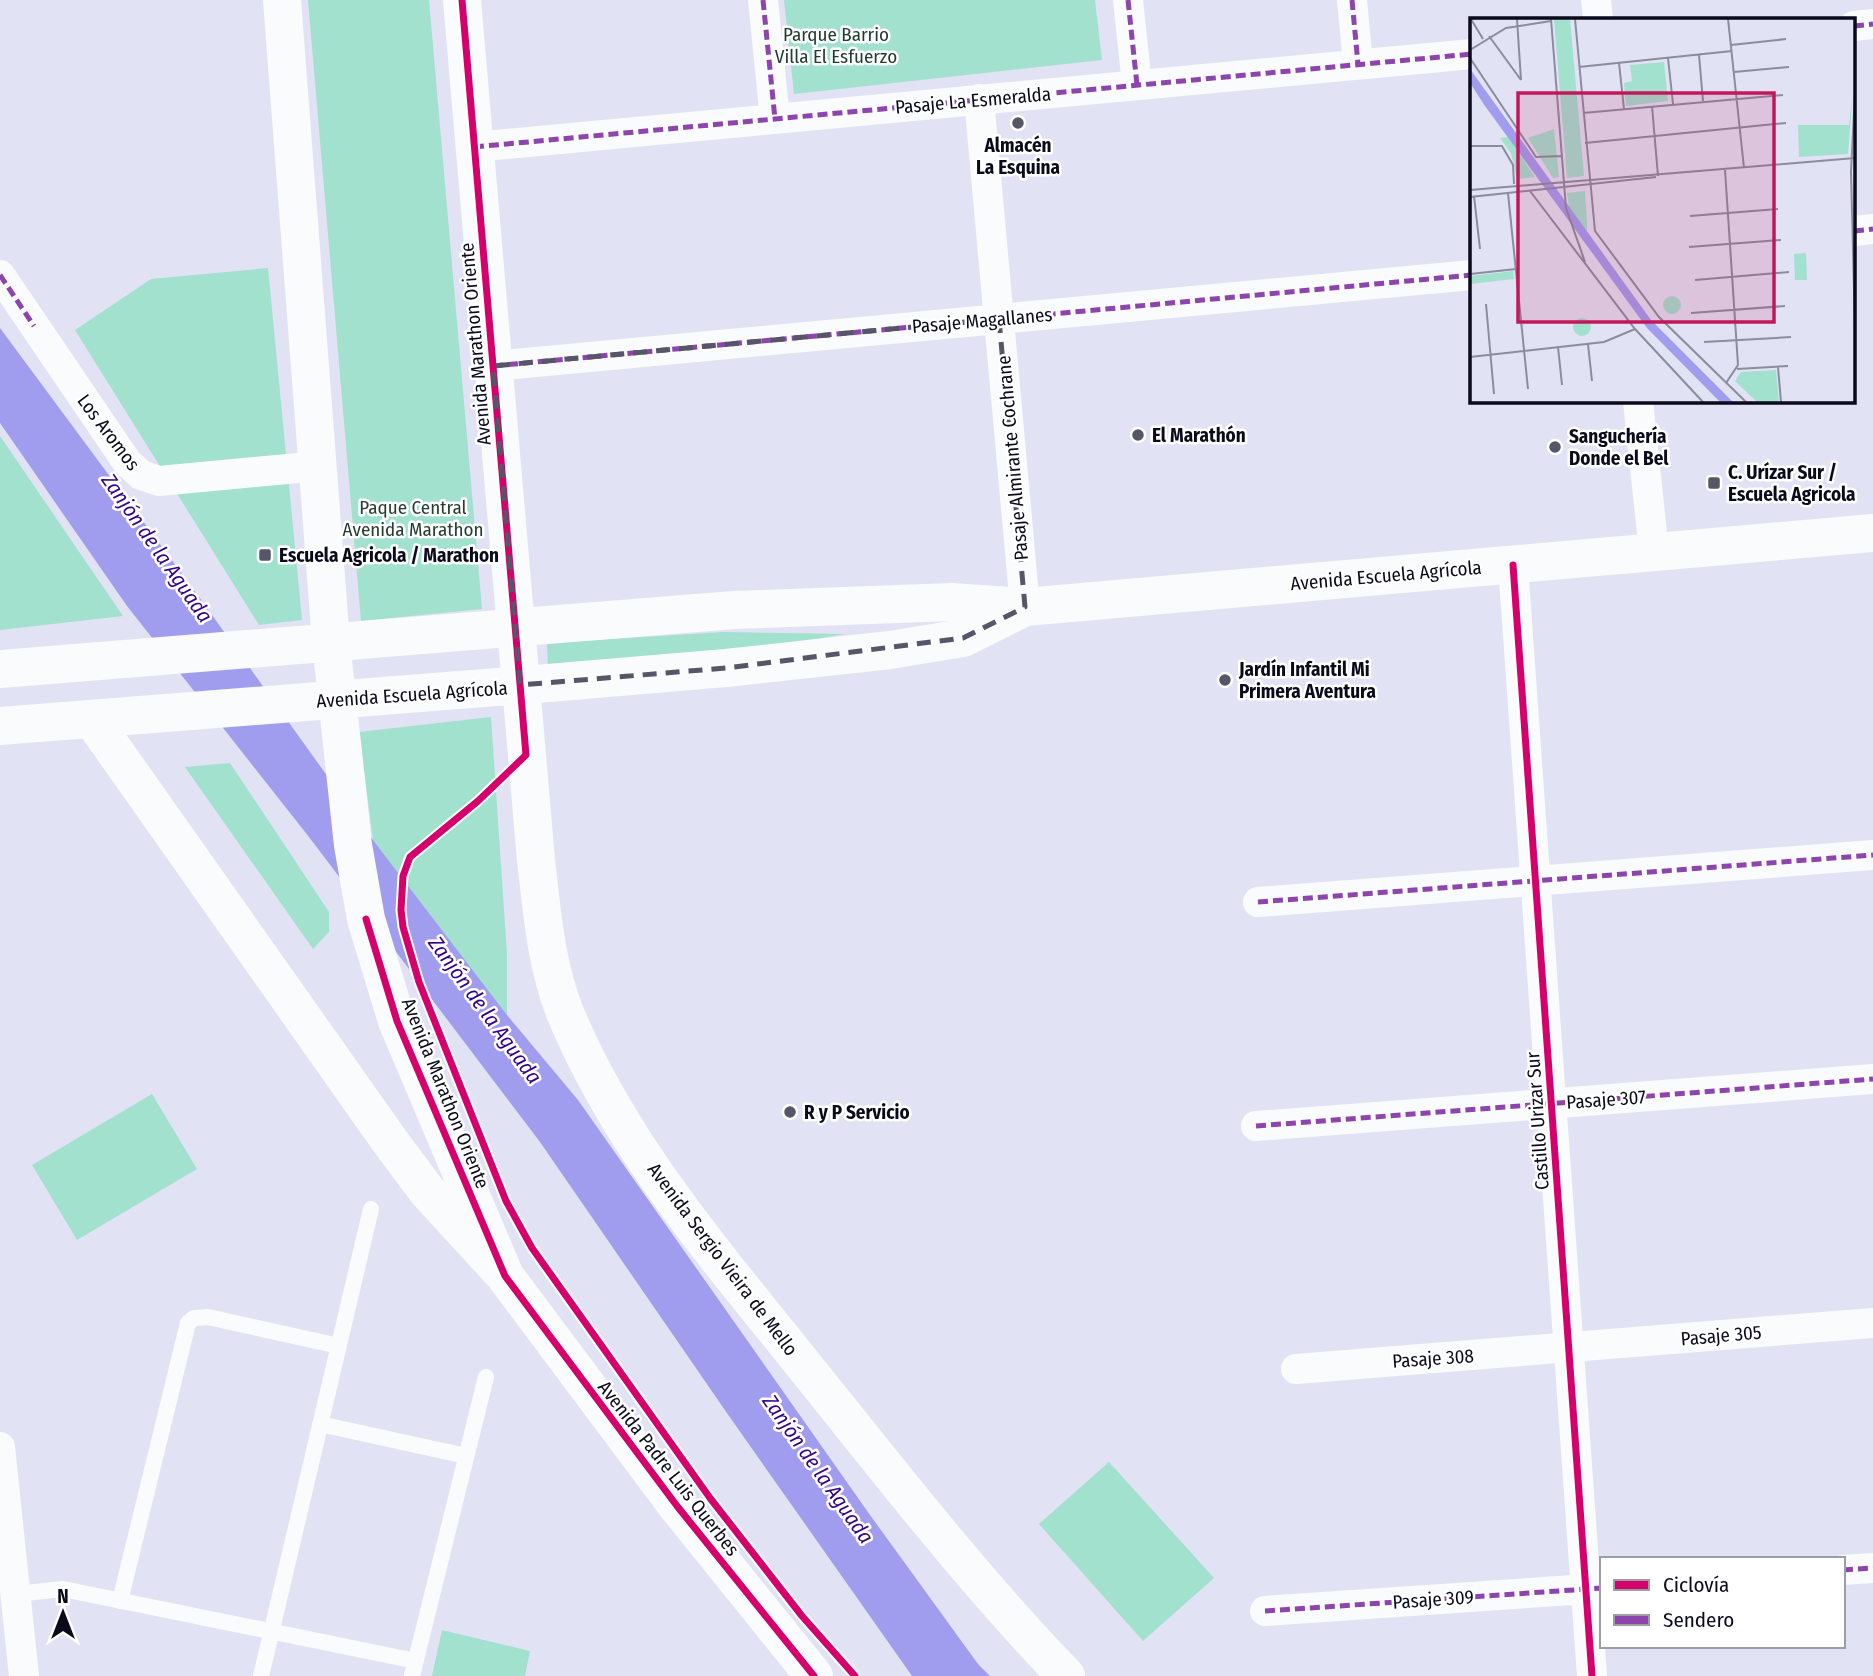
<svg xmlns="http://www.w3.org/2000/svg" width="1873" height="1676" font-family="'Fira Sans Condensed',sans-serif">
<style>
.green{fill:#a1e1ce}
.water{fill:#a19dee}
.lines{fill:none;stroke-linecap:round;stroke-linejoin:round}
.service{stroke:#fafbfd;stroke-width:16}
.minor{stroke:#fafbfd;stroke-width:30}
.secondary{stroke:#fafbfd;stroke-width:38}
.quiet{stroke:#8e44ad;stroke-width:5;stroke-dasharray:10 5;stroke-linecap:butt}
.cycleway-casing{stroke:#fff;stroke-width:11}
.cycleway{stroke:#d6006c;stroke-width:7}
.marked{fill:none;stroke:#565668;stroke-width:5;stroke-dasharray:14 9;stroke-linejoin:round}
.poi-dot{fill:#565668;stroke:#fff;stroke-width:2.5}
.labels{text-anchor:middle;stroke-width:5;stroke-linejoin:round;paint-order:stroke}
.park-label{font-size:19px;fill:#243d32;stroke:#fff}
.street-label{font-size:19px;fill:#0b0a1d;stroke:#fff}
.poi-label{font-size:19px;font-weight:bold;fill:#0b0a1d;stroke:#fff;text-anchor:start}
.water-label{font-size:21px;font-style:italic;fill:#31038b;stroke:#fff}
.inset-road{fill:none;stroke:#8b8c9e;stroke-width:2}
.view{fill:#c2185b;fill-opacity:0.15;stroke:#c2185b;stroke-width:3.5}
.inset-edge{fill:none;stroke:#0b0a1d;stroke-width:3.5}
</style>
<rect width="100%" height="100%" fill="#e1e2f4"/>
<path class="green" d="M308 0H429L482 609 361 621Z
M784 0H1095L1102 60 794 94Z
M268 268 302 620 259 625 75 330 151 279Z
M0 436 123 616 0 630Z
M724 632 845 634 723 655 548 670 547 643Z
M491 717 507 954V1015L373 840 359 732Z
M230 763 329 912V932L313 949 185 767Z
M152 1094 197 1169 77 1240 32 1165Z
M1109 1462 1214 1578 1143 1641 1039 1524Z
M442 1630 530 1651 525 1676H432Z"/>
<path class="water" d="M0 328 202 601 373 840 507 1015 578 1100 870 1515 978 1664 990 1676H912L729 1416 540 1142 309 837 127 606 0 423Z"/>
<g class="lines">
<path class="service" d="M320 1424 466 1456
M16 1594 63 1589 416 1661
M120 1601 188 1323 194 1318 208 1317 339 1346
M261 1676 371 1209
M412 1676 486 1377"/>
<path class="minor" d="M763 0 775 119
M1128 0 1137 85
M1352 0 1358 64
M1596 0 1598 19
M1854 26 1873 24
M979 99 1025 607
M474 147 1472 54
M1854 231 1873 229
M0 275 127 462 141 475 159 481 319 466
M493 366 1472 275
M1638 401 1654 552
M1513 565 1592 1676
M1258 902 1873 855
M1256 1126 1873 1079
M1296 1369 1873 1323
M0 1447 24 1676
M1843 1570 1873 1568
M1265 1611 1602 1588"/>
<path class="secondary" d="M282 0 331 642 353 845 366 919 397 1021 505 1276
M462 0 536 860C542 912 546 966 566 1015 622 1149 720 1260 810 1373 893 1476 974 1581 1066 1676
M0 669 734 610 952 602 1025 607 1873 533
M92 719 389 1140 427 1191 505 1276 677 1506 814 1676
M0 726 548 683 726 668 890 650 963 638 1023 608"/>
<path class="quiet" d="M763 0 775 119
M1128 0 1137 85
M1352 0 1358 64
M1854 26 1873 24
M474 147 1472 54
M1854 231 1873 229
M0 275 34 326
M493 366 1472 275
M1258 902 1873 855
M1256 1126 1873 1079
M1843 1570 1873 1568
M1265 1611 1602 1588"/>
<g class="cycleway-casing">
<path id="cycleway" d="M462 0 526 755 478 801 410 857 403 876 401 910 403 927 419 982 506 1201 532 1248 710 1498 802 1616 855 1676
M1513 565 1592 1676
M366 919 397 1021 505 1276 677 1506 814 1676"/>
</g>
<use href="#cycleway" class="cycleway"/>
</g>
<path class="marked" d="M999 319 1025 607 963 638 726 668 520 685 493 366Z"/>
<g class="poi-dot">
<circle cx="1018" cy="123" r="7"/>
<circle cx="1138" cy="435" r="7"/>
<circle cx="1555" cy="447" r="7"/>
<rect x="1707" y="476" width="14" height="14" rx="3.5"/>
<rect x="258" y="548" width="14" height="14" rx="3.5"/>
<circle cx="1225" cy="680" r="7"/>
<circle cx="790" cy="1112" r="7"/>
</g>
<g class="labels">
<g class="park-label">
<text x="836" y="41">Parque Barrio<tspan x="836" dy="22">Villa El Esfuerzo</tspan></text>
<text x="413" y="514">Paque Central<tspan x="413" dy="22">Avenida Marathon</tspan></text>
</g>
<g class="street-label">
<text transform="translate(973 100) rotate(-5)" y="7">Pasaje La Esmeralda</text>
<text transform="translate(982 320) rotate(-5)" y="7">Pasaje Magallanes</text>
<text transform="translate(475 344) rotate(-95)" y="7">Avenida Marathon Oriente</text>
<text transform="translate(109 432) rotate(53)" y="7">Los Aromos</text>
<text transform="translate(1012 458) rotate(-95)" y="7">Pasaje Almirante Cochrane</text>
<text transform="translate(1386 575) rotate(-5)" y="7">Avenida Escuela Agrícola</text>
<text transform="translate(412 694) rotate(-4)" y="7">Avenida Escuela Agrícola</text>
<text transform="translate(446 1093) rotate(68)" y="7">Avenida Marathon Oriente</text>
<text transform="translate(1606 1099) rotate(-4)" y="7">Pasaje 307</text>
<text transform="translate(1537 1121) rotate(-94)" y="7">Castillo Urizar Sur</text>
<text transform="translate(723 1259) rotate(53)" y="7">Avenida Sergio Vieira de Mello</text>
<text transform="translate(1721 1335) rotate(-5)" y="7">Pasaje 305</text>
<text transform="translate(1433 1358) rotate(-4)" y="7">Pasaje 308</text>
<text transform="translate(669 1468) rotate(52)" y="7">Avenida Padre Luis Querbes</text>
<text transform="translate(1433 1599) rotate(-4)" y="7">Pasaje 309</text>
</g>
<g class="poi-label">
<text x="1018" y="152" text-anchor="middle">Almacén<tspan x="1018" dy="22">La Esquina</tspan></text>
<text x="1152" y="442">El Marathón</text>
<text x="1569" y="443">Sanguchería<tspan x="1569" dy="22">Donde el Bel</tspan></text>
<text x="1728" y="479">C. Urízar Sur /<tspan x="1728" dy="22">Escuela Agricola</tspan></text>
<text x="279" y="562">Escuela Agricola / Marathon</text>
<text x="1239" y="676">Jardín Infantil Mi<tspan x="1239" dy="22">Primera Aventura</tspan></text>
<text x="804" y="1119">R y P Servicio</text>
</g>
<g class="water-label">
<text transform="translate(157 548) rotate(55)" y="7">Zanjón de la Aguada</text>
<text transform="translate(485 1010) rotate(54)" y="7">Zanjón de la Aguada</text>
<text transform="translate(818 1469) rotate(55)" y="7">Zanjón de la Aguada</text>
</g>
</g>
<g transform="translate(1470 18)">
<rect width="385" height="385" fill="#e1e2f4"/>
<path d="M84 1H100L114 158 97 160ZM194 44 198 83 156 88 154 65 162 63 160 47ZM382 82 378 136 329 139 328 107H379ZM84 111 89 159 83 160 58 120ZM38 119 65 159 47 161 41 135 30 120ZM115 173 117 205V213L99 189 97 175ZM336 235 337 262H325L324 236ZM43 253 44 261 0 266V258ZM193 287a9 9 0 1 1 18 0a9 9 0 1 1-18 0ZM103 309a9 9 0 1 1 18 0a9 9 0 1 1-18 0ZM306 352 309 384H287L265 363 271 354Z" fill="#a1e1ce"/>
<path d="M0 51 181 302 263 384H250L177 310 15 88 0 65Z" fill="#a19dee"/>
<path class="inset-road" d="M1 1 13 21M47 1 51 62M81 1 96 190 115 244M105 1 125 213 189 299 276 384M258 1 274 150M19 18 51 62M261 27 316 21M0 32 36 10 81 3M229 37 233 83M0 40 66 139 91 138M198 40 203 86M149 45 154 91M109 49 262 33M264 54 319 49M385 75 381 154 385 309M182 88 188 158M113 95 313 77M115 125 316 105M0 128H32L43 147 44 166M255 152 268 347 256 365M0 172 385 140M60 173 165 311 233 384M38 175 58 371M4 178 10 231M0 179 186 159M220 198 308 191M219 229 311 222M0 256 46 251M225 262 319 254M16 286 24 376M221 295 315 288M234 324 321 319M118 326 122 363M88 329 92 367M0 339 134 324 165 311M308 349 311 384M267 351 318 348"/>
<path class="view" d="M48 75H304V304H48Z"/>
<rect width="385" height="385" class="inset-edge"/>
</g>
<rect x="1600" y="1557" width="245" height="91" fill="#ffffff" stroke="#9d9da5" stroke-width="2"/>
<rect x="1614" y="1580" width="35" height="10" fill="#d6006c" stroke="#9d9da5" stroke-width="2"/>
<text x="1663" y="1592" font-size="21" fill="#0b0a1d">Ciclovía</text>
<rect x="1614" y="1615" width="35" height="10" fill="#8e44ad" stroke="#9d9da5" stroke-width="2"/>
<text x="1663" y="1627" font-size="21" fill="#0b0a1d">Sendero</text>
<g transform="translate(63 1613)" stroke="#ffffff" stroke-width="5" paint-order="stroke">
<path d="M0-5L12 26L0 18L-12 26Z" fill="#0b0a1d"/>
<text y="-10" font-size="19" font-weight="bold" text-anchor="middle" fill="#0b0a1d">N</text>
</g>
</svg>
